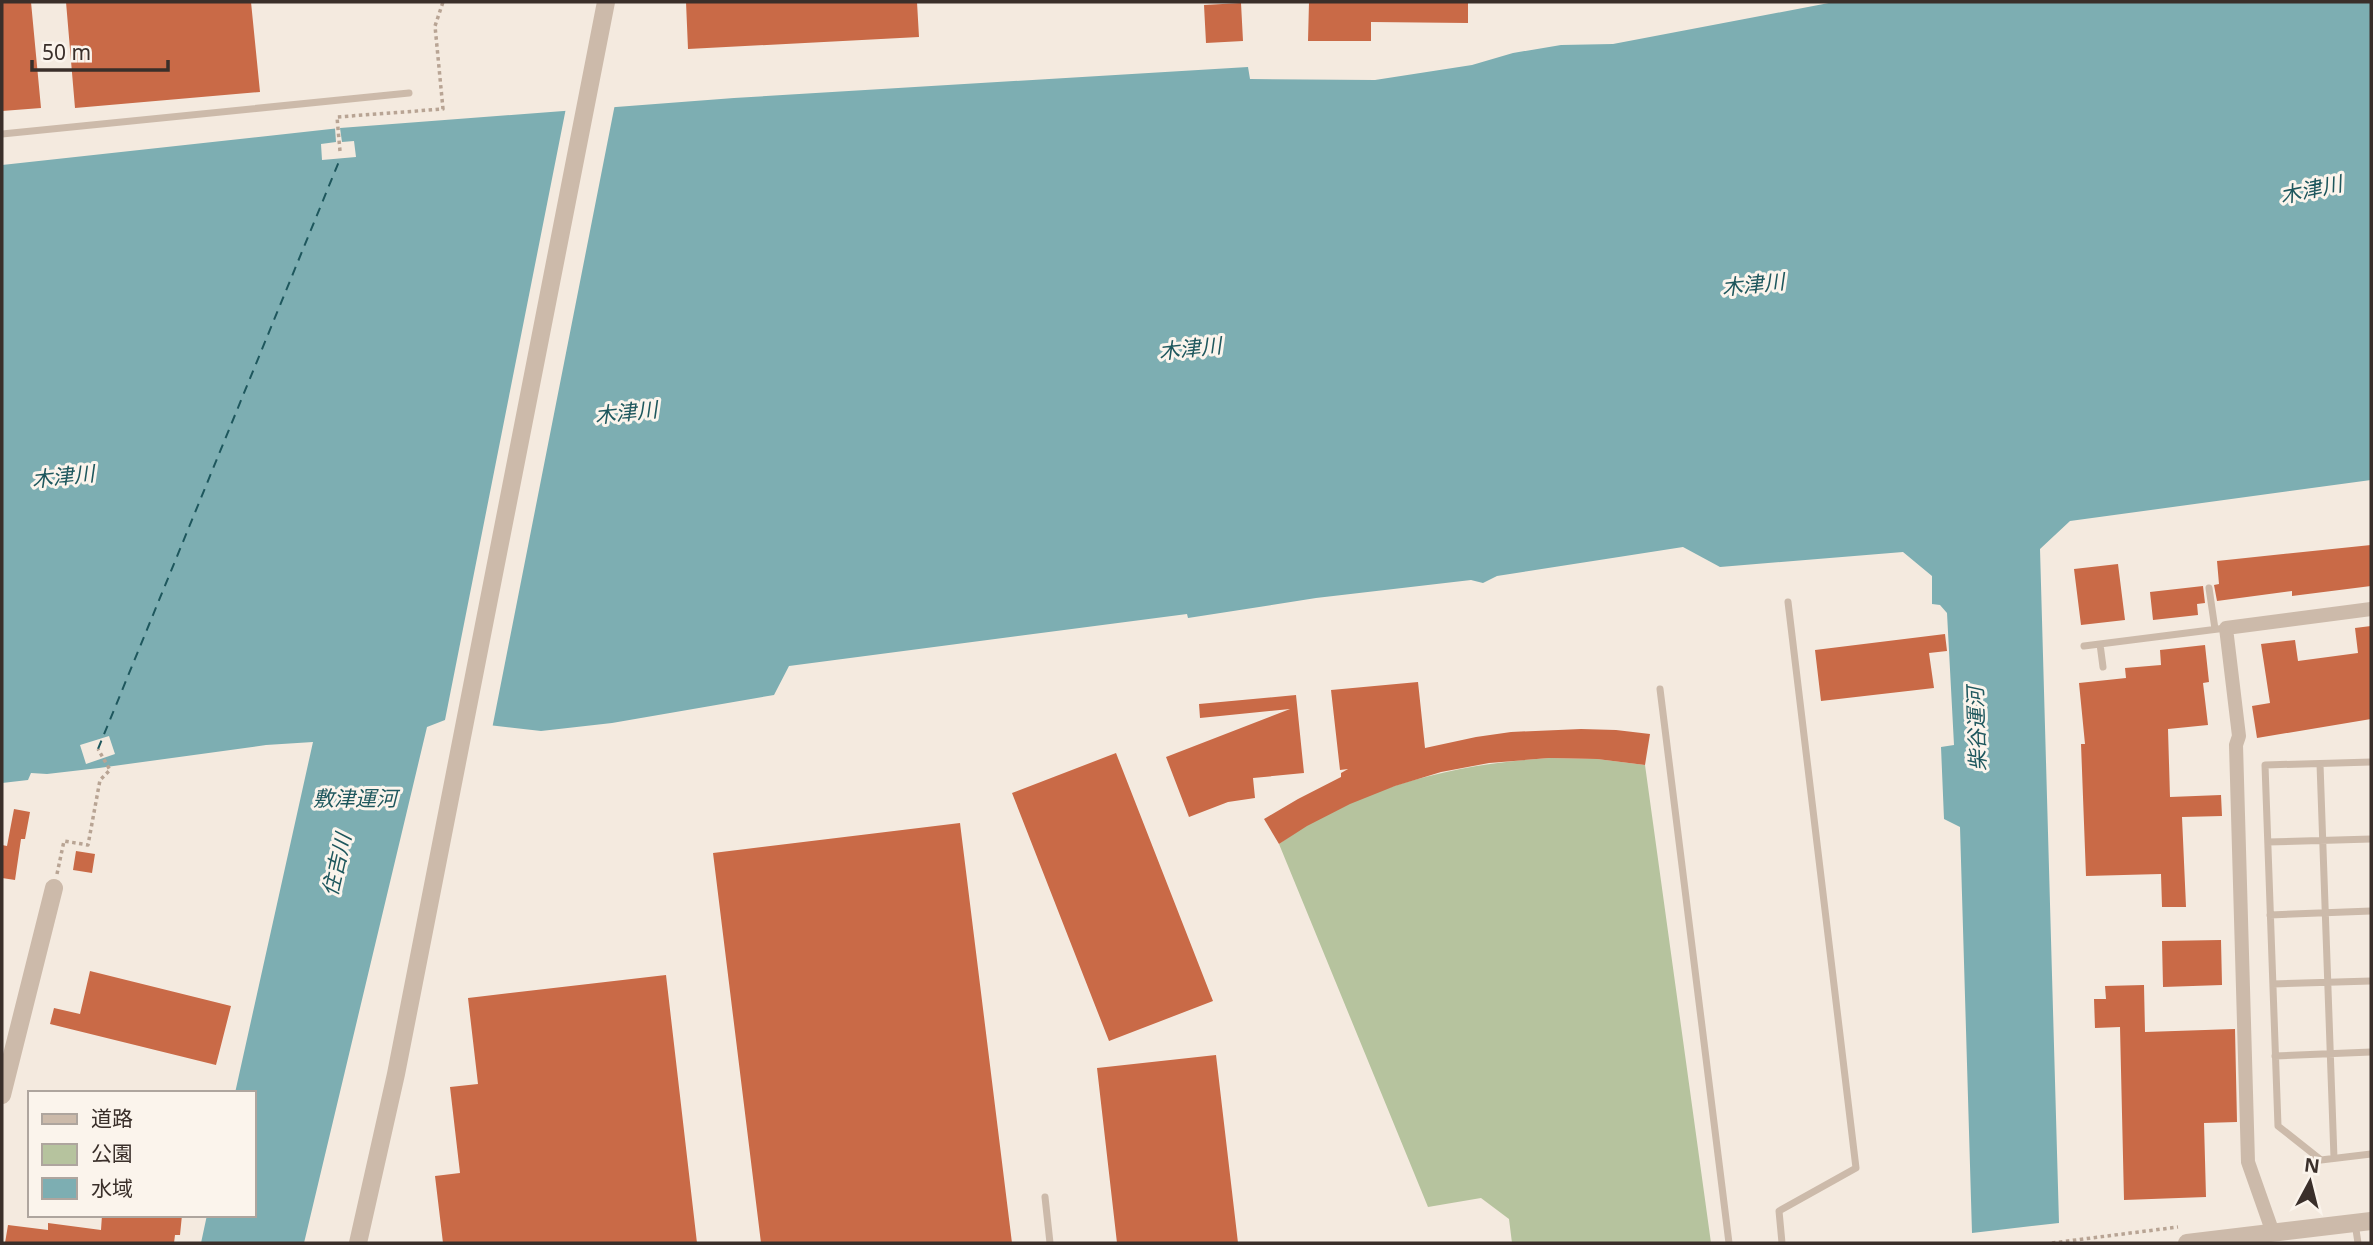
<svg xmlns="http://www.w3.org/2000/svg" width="2373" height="1245" font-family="'Noto Sans','Noto Sans JP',sans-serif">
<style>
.green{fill:#b6c39e}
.water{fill:#7daeb2}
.pier{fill:#f4eadf}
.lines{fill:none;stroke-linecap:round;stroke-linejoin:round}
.ferry{stroke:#1e575d;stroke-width:2;stroke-dasharray:9 7;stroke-linecap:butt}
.building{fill:#c96a47}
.path{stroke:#b8a494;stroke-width:3.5;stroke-dasharray:3.5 3.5;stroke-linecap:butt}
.service{stroke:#ccbaaa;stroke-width:7}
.minor{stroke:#ccbaaa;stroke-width:14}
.tertiary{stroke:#ccbaaa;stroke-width:18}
.labels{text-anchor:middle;stroke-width:6;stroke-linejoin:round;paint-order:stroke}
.water-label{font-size:21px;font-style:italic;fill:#1e575d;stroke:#fbf4ec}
</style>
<rect width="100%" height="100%" fill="#f4eadf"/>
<path class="green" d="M1549 758 1597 759 1645 765 1711 1243H1512L1509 1219 1481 1198 1428 1207 1279 844C1357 787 1454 764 1549 758Z"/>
<path class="water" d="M1834 2H2371V480L2070 521 2040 549 2059 1223 1972 1233 1960 827 1944 819 1941 747 1954 745 1947 613 1940 605 1932 604V576L1903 552 1720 567 1683 547 1497 576 1483 583 1471 580 1316 598 1188 618 1187 614 789 666 774 695 612 723 541 731 445 720 427 727 304 1243H201L207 1215H254V1093H235L313 742 266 745 99 768 47 774 31 773 28 780 2 783V165L340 128 734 98 1248 67 1250 79 1375 80 1472 65 1513 53 1561 45 1613 44Z"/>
<path class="pier" d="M615 104 492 729 444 725 566 108Z
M335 128H340L342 142 354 141 356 157 322 160 321 144 336 142Z
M109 736 115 754 86 764 80 745Z"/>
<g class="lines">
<path class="ferry" d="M98 749 340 159"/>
</g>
<path class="building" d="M2 2H31L41 108 2 111Z
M66 2H251L260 92 75 108Z
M686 2H917L919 37 688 49Z
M1309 2H1468V23L1371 22V41H1308Z
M1241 3 1243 41 1206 43 1204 5Z
M2371 545V586L2292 596V591L2217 601 2214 585 2219 584 2217 561Z
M2118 564 2125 620 2081 625 2074 569Z
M2203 586 2205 603 2197 604 2198 615 2153 620 2150 592Z
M2371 626V719L2257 738 2252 706 2270 703 2261 644 2295 640 2298 661 2358 653 2355 628Z
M1945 634 1947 651 1929 653 1934 688 1821 701 1815 650Z
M2205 645 2209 682 2203 683 2208 725 2168 729 2170 797 2221 795 2222 816 2182 817 2186 907H2162L2161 874 2086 876 2081 744H2085L2079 683 2126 678 2125 668 2161 665 2160 650Z
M1418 682 1425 748 1476 737 1511 732 1581 729 1616 730 1650 734 1645 765 1597 759 1549 758 1489 763 1441 772 1395 786 1350 804 1307 826 1279 844 1264 819 1298 799 1341 777V773L1348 769 1340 770 1331 690Z
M1296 695 1304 773 1253 778 1255 798 1228 802 1189 817 1166 757 1290 709 1200 718 1199 704Z
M1116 753 1213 1001 1109 1041 1012 793Z
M14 809 30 812 25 839H21L15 880 2 878V845L7 846Z
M960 823 1012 1243H761L713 853Z
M76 851 95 854 92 873 73 870Z
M2221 940 2222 985 2163 987 2162 941Z
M90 971 231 1006 216 1065 50 1024 54 1008 80 1014Z
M666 975 697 1243H443L435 1176 460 1173 450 1087 478 1084 468 998Z
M2144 985 2145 1032 2235 1029 2237 1122 2204 1123 2206 1197 2124 1200 2120 1027 2095 1028 2094 999H2106L2105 986Z
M1216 1055 1238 1243H1117L1097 1068Z
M102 1215H182L180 1235H175L174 1243H5L8 1225 48 1230V1223L101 1230Z"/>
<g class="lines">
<path class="path" d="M340 151 337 117 443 109 435 26 443 2
M57 874 64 841 88 845 100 780 110 770 98 749
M2052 1243 2178 1227"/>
<path class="service" d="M2 134 409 93
M2209 588 2215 629
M2100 644 2103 667
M2084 646 2226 628
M1660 689 1729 1243
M2371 762 2265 765 2278 1126 2321 1160 2371 1154
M2320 764 2334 1158
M2268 842 2371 839
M2270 915 2371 911
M2273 984 2371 981
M2275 1056 2371 1052
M1045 1197 1050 1243
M2355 1223 2358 1243
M1782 1243 1779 1211 1856 1168 1788 602"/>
<path class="minor" d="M2273 1233 2248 1162 2236 745 2239 736 2226 628 2371 609"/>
<path class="tertiary" d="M2 1095 54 888
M358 1243 396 1074 606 2
M2187 1243 2371 1221"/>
</g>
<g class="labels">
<g class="water-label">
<text transform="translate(2311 190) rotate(-12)" y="7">木津川</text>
<text transform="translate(1753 285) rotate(-6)" y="7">木津川</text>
<text transform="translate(1190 349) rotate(-6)" y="7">木津川</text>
<text transform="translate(626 413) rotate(-6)" y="7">木津川</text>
<text transform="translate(63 477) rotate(-6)" y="7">木津川</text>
<text transform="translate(1977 729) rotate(-92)" y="7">柴谷運河</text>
<text x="355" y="806">敷津運河</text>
<text transform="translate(337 865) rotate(-77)" y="7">住吉川</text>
</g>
</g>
<rect width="2373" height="1245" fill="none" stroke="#3a2f2a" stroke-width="7"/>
<rect x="28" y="1091" width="228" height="126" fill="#fbf4ec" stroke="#aea59e" stroke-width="2"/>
<rect x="42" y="1114" width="35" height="10" fill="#ccbaaa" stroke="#aea59e" stroke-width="2"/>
<text x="91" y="1126" font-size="21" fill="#3a2f2a">道路</text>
<rect x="42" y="1144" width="35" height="21" fill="#b6c39e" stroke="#aea59e" stroke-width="2"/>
<text x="91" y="1161" font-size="21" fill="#3a2f2a">公園</text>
<rect x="42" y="1178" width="35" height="21" fill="#7daeb2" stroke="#aea59e" stroke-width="2"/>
<text x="91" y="1196" font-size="21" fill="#3a2f2a">水域</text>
<g transform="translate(2310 1182) rotate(7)" stroke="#fbf4ec" stroke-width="5" paint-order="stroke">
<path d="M0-5L12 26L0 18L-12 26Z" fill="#3a2f2a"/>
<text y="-10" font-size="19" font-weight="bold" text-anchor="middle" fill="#3a2f2a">N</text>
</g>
<path d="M32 60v10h136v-10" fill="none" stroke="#3a2f2a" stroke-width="3.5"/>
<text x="42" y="60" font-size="21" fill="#3a2f2a" stroke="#fbf4ec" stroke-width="5" paint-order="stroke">50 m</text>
</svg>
